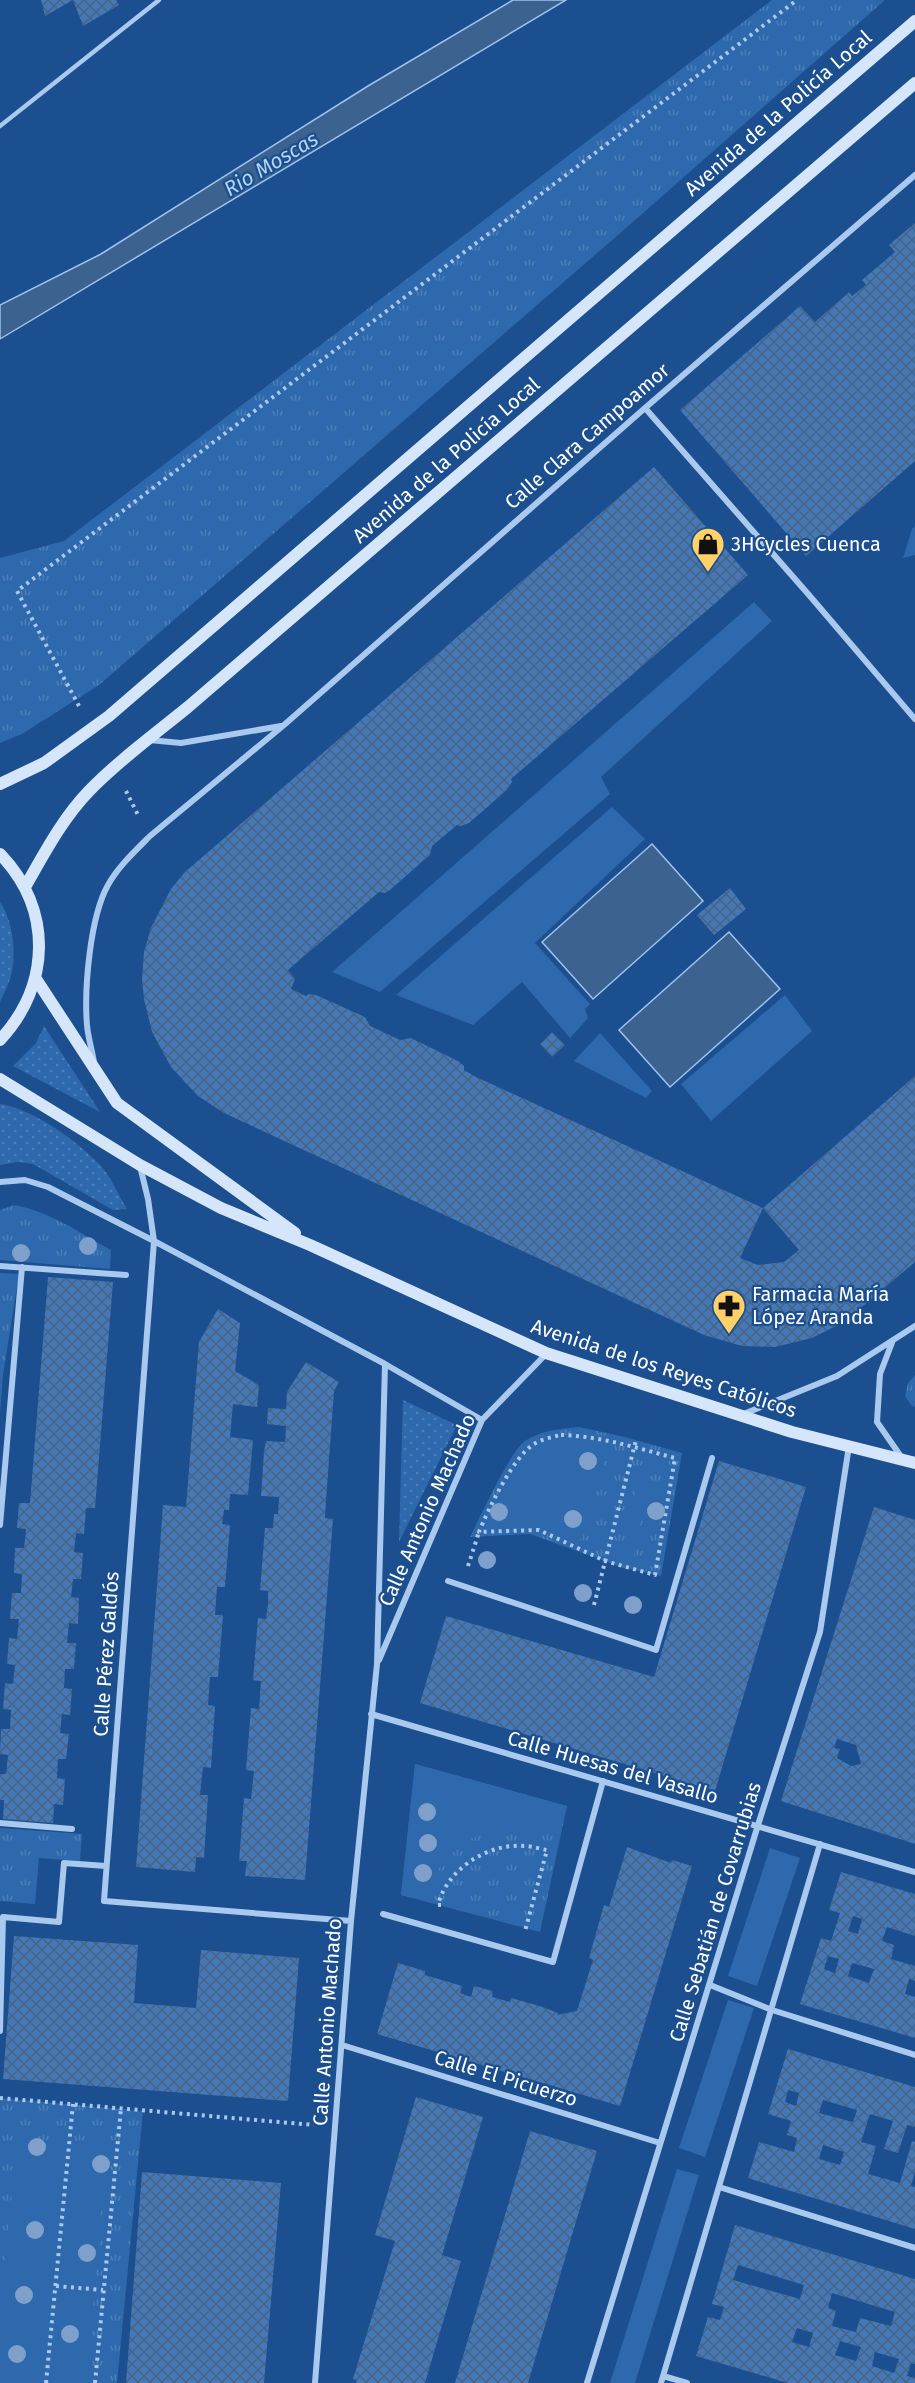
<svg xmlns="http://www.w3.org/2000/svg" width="915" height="2383" font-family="'Fira Sans',sans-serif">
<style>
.grass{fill:url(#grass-dots)}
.park{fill:url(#park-tufts)}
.garden{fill:#2e69ad}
.water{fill:#3c6290;stroke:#9cc4f0;stroke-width:1.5}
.building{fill:url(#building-cross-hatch);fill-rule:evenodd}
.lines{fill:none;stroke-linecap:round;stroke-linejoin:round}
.path{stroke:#a9c9ee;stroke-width:4;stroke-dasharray:3 4.5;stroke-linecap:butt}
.lane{stroke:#a9c9ee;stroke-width:4.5}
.street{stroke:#a9c9ee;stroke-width:6}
.secondary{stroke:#d6e6fa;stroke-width:12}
.tree{fill:#7ea0ca}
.labels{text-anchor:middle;stroke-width:4.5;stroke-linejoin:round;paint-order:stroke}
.street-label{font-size:20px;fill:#fff;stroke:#1b4f8f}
.poi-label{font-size:20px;fill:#fff;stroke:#1b4f8f;text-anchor:start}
.water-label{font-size:21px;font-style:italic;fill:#b5d3f5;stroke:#1b4f8f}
</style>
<defs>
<pattern id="grass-dots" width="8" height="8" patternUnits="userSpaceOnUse" patternTransform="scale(1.5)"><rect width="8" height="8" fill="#2e69ad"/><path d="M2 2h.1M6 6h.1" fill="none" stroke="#4d80b9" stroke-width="1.8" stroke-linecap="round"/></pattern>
<pattern id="park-tufts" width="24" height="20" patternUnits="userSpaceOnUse" patternTransform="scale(1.5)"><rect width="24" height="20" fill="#2e69ad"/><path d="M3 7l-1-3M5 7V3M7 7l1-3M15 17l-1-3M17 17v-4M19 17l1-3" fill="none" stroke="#4d80b9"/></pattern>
<pattern id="building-cross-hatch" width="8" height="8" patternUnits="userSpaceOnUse" patternTransform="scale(1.5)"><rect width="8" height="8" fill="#4478b7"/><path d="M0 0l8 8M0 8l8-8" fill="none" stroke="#486282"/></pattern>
</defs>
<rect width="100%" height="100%" fill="#1b4f8f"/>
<path class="grass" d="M0 902C13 921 17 954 11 976 8 985 4 994 0 1002Z
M44 1026 100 1112 13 1066 36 1043Z
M0 1104C33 1109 76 1140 100 1165 111 1176 118 1195 127 1209L113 1210 33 1164 18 1162 0 1165Z
M403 1400 457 1425 399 1542Z"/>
<path class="park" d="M772 0H885L626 228 99 685 22 734 0 743V558L64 541Z
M14 1205C49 1211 80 1233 111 1250L110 1269 0 1260V1210Z
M0 1273 19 1274 3 1375 0 1413Z
M915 1375V1407L911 1405 905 1396 908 1383Z
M579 1427 625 1437 682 1453 661 1576 621 1567 530 1534 470 1537C479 1519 511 1450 525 1441 542 1430 560 1429 579 1427Z
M415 1764 567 1806 540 1932 401 1895Z
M0 1828 82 1834 80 1861 39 1858 35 1904 0 1901Z
M0 2098 143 2111 117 2383H0Z"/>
<path class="garden" d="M915 526V555L903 558 912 529Z
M754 602 772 621 601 777 610 794 380 992 332 972Z
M612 807 645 839 535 943 590 1004 585 1009 588 1018 570 1038 522 982 473 1025 396 995Z
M785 995 812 1031 711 1121 681 1084Z
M600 1033 652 1091 646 1098 574 1061Z
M563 1435H578L609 1444 582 1540 535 1526 479 1532 503 1484 533 1444Z
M645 1453 654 1456 634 1555 621 1554Z
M415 1764 567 1806 559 1836 519 1827 494 1830 461 1843 431 1878 426 1897 401 1895Z
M770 1848 800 1858 757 1986 728 1976Z
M728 2000 754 2008 705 2157 679 2148Z
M18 2138 106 2146 87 2383H0V2303Z
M677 2169 699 2175 635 2383H610Z"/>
<path class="water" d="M513 0H566L0 339V305L101 254 368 86Z
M652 844 703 901 593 999 542 942Z
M729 932 780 989 670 1087 619 1030Z"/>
<path class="building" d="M41 0H116L119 5 83 26 73 0 45 16Z
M915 223V461L806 556 680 410 800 306 815 322 849 292 852 296 866 285 862 280 895 252 889 245Z
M654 467 748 575 511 779 512 782 507 790 469 823 461 826 457 825 432 846 430 855 391 889 385 893 379 892 288 970 295 979 291 989 306 996 309 994 316 995 365 1017 370 1026 400 1040 411 1038 458 1061 464 1066V1070L476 1077 763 1208 740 1258 758 1265 784 1262 799 1250 763 1208 915 1076V1262L844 1322 812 1338 775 1347 742 1346 704 1335 224 1113 198 1096 171 1067 152 1032 144 999 142 979 144 952 151 928 171 889 185 872Z
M730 888 746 909 714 935 697 915Z
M552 1032 565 1045 552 1057 540 1044Z
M48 1277 113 1282 95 1508H86L84 1534 76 1533 74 1552 83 1553 81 1579H73L71 1597 79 1598 78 1624 69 1623 67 1643H76L74 1669H65L64 1688 72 1689 70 1715 62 1714 60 1733 69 1734 66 1759H58L57 1778 65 1779 63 1805 54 1804 53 1823 3 1819 4 1800H0V1774H6L8 1755 0 1754 1 1729H10L11 1710 3 1709 5 1683 13 1684 15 1665 7 1664 9 1638 17 1639 19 1619H10L12 1593H21L22 1574 14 1573 15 1548H24L26 1529 17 1528 19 1503H30Z
M218 1309 240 1323 235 1371 259 1385 257 1407 233 1404 230 1437 253 1440 248 1495 230 1494 229 1510H224L222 1524 230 1525 225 1587H217L215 1615H223L218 1677H210L208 1705 215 1706 211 1768 203 1767 200 1795H208L204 1858 196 1857 195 1872 136 1867 163 1505 186 1507 199 1342Z
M306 1362 339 1382 334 1391 326 1501 325 1518 333 1519 305 1880 245 1876 247 1861H239L244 1798 251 1799 254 1771 246 1770 251 1708 259 1709 261 1681 253 1680 258 1618 266 1619 268 1604V1591L260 1590 265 1528H273L274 1514H278L279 1497 261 1496 264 1452 266 1441 285 1442 286 1426 267 1424 268 1408 286 1409 287 1392Z
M719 1461 806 1487 715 1791 420 1703 446 1616 654 1677Z
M874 1507 915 1520V1844L781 1801ZM837 1739 856 1745 861 1764 851 1766 837 1758 840 1749 834 1748Z
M627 1847 671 1863 672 1860 692 1866 620 2106 377 2034 398 1963 425 1971V1975L462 1986 460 1993 471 1997 474 1986 493 1991 492 1997 510 2002 511 1998 543 2007 558 2013 557 2015 577 2011 593 1960 589 1958 604 1905 609 1907Z
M841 1872 915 1894V1936L887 1927 882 1941 894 1945 891 1959 915 1966V1981L909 1979 905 1994 915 1997V2038L800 2004 821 1938 831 1941 840 1913 829 1910ZM853 1916 862 1919 858 1934 848 1931ZM828 1956 839 1959 835 1973 824 1969ZM852 1963 874 1969 869 1983 848 1976Z
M14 1936 138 1945 134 2003 196 2008 201 1950 299 1958 288 2101 3 2079Z
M788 2049 915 2087V2127L907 2125 898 2153 884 2149 893 2121 870 2114 861 2142 876 2146 868 2174 900 2183 912 2141 915 2142V2171L911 2186 915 2187V2229L748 2178 759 2142 794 2152 797 2138 787 2135 791 2121 768 2114ZM788 2090 799 2093 796 2106 785 2102ZM823 2100 857 2110 853 2122 819 2113ZM823 2145 844 2152 840 2165 819 2159Z
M416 2097 483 2117 442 2255 461 2261 425 2383H356L357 2380 353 2379 395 2241 375 2235Z
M530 2131 597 2151 528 2383H455Z
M142 2172 281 2183 264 2383H126Z
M735 2225 915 2279V2364L911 2363 907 2376 915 2378V2383H788L696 2356 708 2317 720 2320 724 2307 712 2304ZM738 2265 804 2285 800 2299 733 2280ZM832 2293 895 2312 891 2326 860 2318 856 2332 832 2326 836 2311 828 2308ZM797 2328 813 2333 809 2347 792 2342ZM840 2341 861 2347 856 2361 835 2355ZM875 2352 899 2359 894 2373 872 2366Z"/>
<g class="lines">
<path class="path" d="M79 706 17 591 797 0
M126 791 139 817
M561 1435C600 1436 637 1448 675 1458L655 1575 605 1561 539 1530 479 1532C488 1510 513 1457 534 1444 542 1439 552 1437 561 1435Z
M468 1566 479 1532
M594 1605 636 1440
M441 1905H438C447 1869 488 1843 524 1846 532 1846 540 1849 547 1850L525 1931
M0 2098 314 2125
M56 2286 103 2290
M46 2383 73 2104
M95 2383 121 2108"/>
<path class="lane" d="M0 126 159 0"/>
<path class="street" d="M645 408 809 595 915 719
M149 740 181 743 281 726
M94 1062C92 1050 88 1037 87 1025 84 989 90 917 108 885 118 867 135 851 150 836L284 725 645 408 915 175
M140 1166 148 1199 154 1241 104 1901 351 1921
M0 1182 25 1180 48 1187 154 1241 385 1364 482 1420
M0 1266 126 1275
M893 1340 880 1374 877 1422 902 1458
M741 1415 837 1376 915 1326
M0 1525 22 1267
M448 1581 656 1650 712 1458
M379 1660 482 1420 546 1354
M371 1714 915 1872
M0 1823 72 1829
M383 1914 553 1962 603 1781
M710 1985 772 2010 915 2055
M0 2031 3 1917 59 1922 64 1863 106 1866
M342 2045 660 2143
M719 2187 915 2248
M663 2376 687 2383
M315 2383 351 1921 377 1664 385 1364
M587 2383 758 1825 820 1632 849 1446
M661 2383 820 1844"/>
<path class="secondary" d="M0 784 44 763 109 716 915 21
M0 854C53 909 51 985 0 1040
M25 887C44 854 62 819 89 791 119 760 155 734 188 707L915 83
M36 979 117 1103 295 1233
M0 1079 140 1165 221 1208 310 1245 546 1353 792 1432 915 1463"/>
</g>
<g class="tree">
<circle cx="88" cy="1246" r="9"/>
<circle cx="21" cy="1253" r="9"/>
<circle cx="588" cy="1461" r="9"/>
<circle cx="656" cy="1511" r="9"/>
<circle cx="499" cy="1512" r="9"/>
<circle cx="573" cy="1519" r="9"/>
<circle cx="487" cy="1560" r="9"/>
<circle cx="583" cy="1593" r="9"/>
<circle cx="633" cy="1605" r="9"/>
<circle cx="427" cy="1812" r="9"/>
<circle cx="428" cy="1843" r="9"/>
<circle cx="423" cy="1873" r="9"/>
<circle cx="37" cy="2147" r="9"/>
<circle cx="101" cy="2164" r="9"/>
<circle cx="35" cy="2230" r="9"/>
<circle cx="87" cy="2253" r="9"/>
<circle cx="24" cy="2295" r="9"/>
<circle cx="70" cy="2334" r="9"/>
<circle cx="17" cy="2354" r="9"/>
</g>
<defs>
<g id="shop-pin" transform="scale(1.725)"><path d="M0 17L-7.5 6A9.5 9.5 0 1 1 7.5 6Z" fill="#ffd166" stroke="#1b4f8f"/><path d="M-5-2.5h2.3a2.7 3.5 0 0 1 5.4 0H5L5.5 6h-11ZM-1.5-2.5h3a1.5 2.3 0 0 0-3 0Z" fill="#111"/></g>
<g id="pharmacy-pin" transform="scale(1.725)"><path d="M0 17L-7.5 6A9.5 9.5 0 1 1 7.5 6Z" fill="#ffd166" stroke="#1b4f8f"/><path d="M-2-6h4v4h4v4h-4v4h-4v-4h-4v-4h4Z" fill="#111"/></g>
</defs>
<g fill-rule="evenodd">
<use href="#shop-pin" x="708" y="544"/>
<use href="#pharmacy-pin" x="729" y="1306"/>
</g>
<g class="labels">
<g class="street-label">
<text transform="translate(778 113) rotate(-41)" y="7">Avenida de la Policía Local</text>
<text transform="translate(587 436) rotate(-41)" y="7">Calle Clara Campoamor</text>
<text transform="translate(446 460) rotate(-41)" y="7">Avenida de la Policía Local</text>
<text transform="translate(664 1368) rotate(18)" y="7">Avenida de los Reyes Católicos</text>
<text transform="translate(427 1510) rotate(-66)" y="7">Calle Antonio Machado</text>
<text transform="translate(106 1654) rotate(-86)" y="7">Calle Pérez Galdós</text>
<text transform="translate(613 1767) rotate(16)" y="7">Calle Huesas del Vasallo</text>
<text transform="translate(715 1912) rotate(-73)" y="7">Calle Sebatián de Covarrubias</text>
<text transform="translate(327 2022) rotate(-86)" y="7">Calle Antonio Machado</text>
<text transform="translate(506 2078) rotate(17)" y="7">Calle El Picuerzo</text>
</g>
<g class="poi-label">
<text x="731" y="551">3HCycles Cuenca</text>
<text x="752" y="1301">Farmacia María<tspan x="752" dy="23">López Aranda</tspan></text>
</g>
<g class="water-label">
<text transform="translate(271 164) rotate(-31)" y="7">Rio Moscas</text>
</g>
</g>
</svg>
